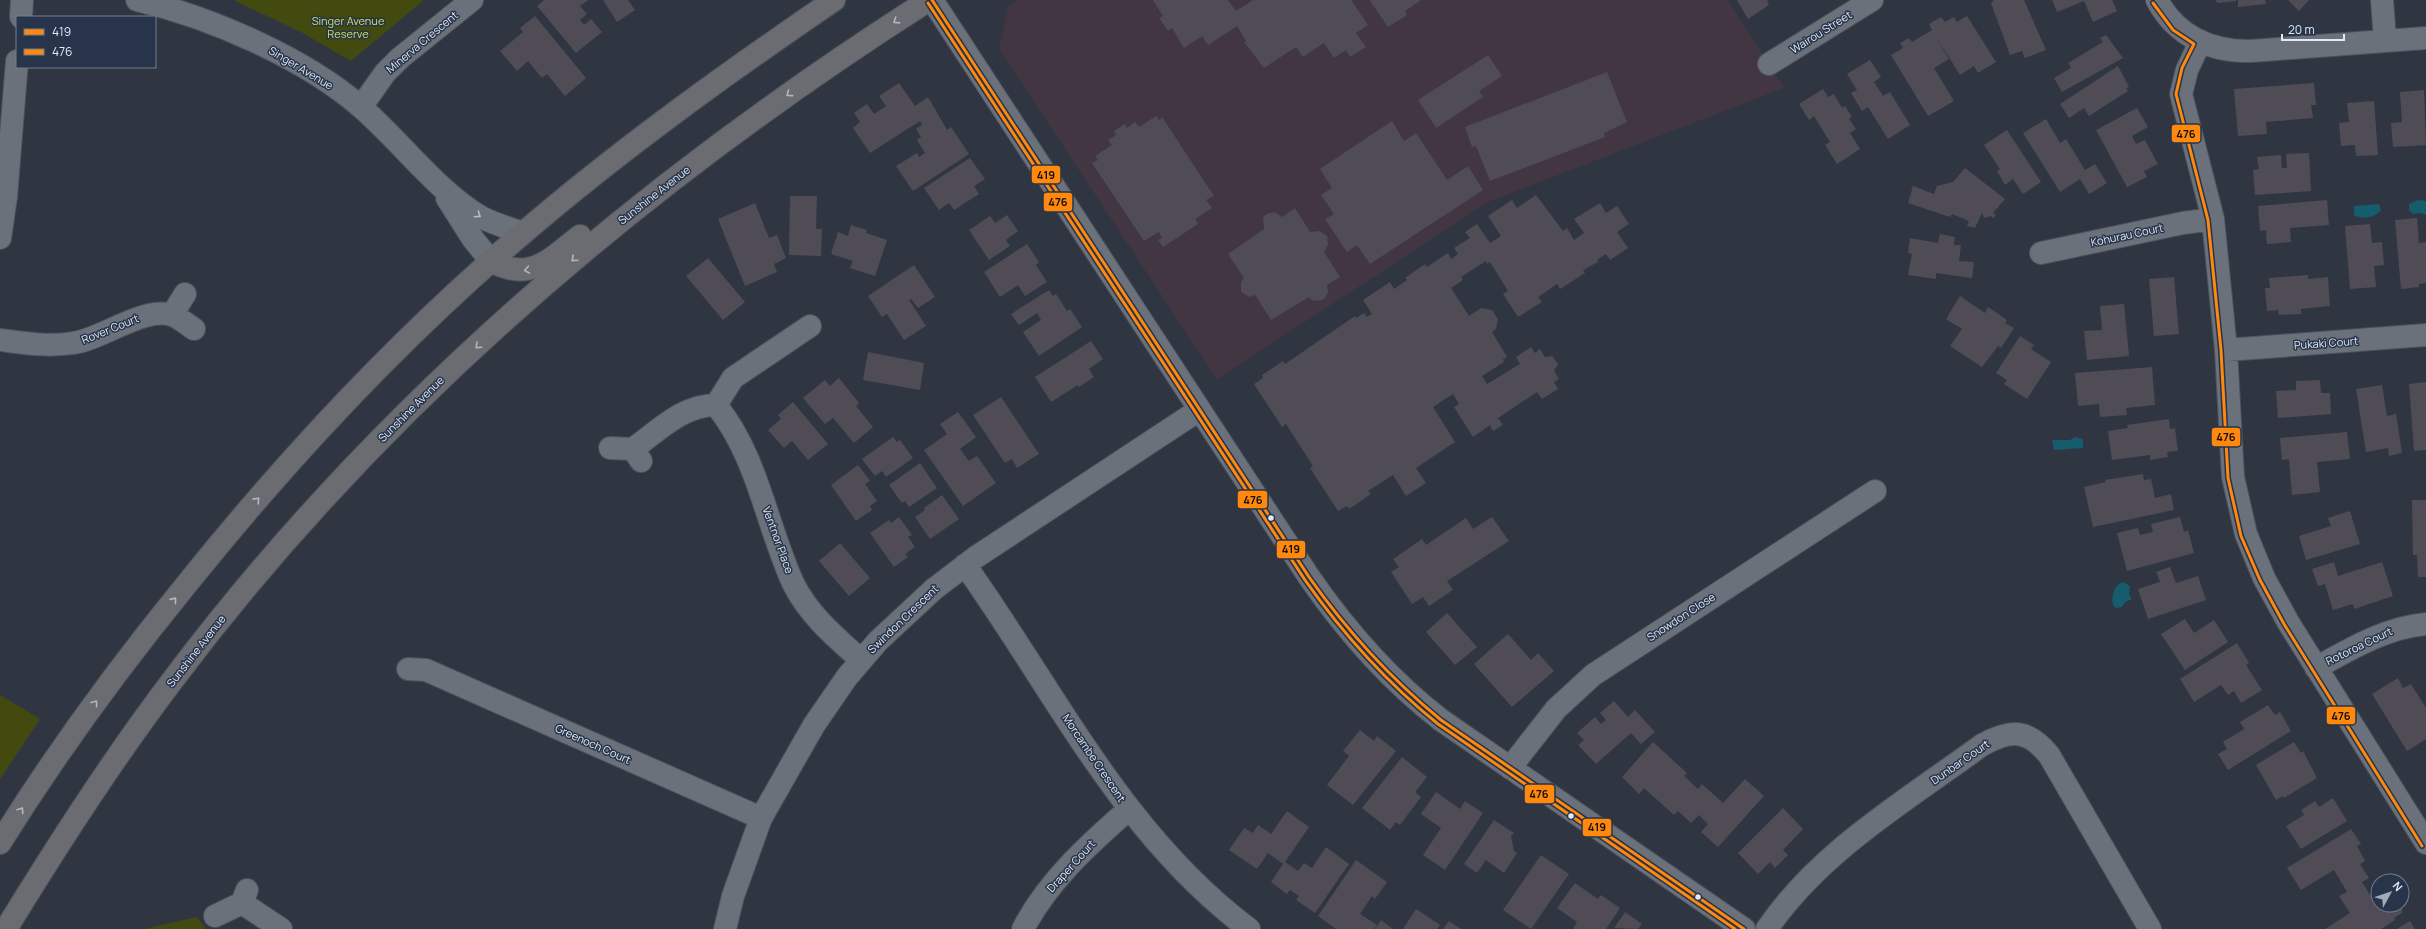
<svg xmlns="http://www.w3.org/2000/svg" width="2426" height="929" font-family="Manrope,sans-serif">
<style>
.education{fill:#423643}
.green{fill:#424a10}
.water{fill:#155c6d}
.building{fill:#4f4c55}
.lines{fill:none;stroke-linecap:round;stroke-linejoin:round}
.minor-casing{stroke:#4d535d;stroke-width:24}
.major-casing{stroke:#4d535d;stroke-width:24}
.minor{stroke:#6b717a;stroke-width:22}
.major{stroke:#6a6c71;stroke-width:22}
.bus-1-casing{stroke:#27344a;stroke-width:6}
.bus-2-casing{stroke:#27344a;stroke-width:6}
.bus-1{stroke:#ff880d;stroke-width:3}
.bus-2{stroke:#ff880d;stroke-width:3}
.oneway{stroke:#b1b7c1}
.oneway2{stroke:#b7bfcb}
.bus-dot{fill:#e0e9f7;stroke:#27344a;stroke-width:1.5}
.labels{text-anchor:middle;stroke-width:3;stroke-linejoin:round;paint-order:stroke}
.park-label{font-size:11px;fill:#cfe25f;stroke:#27344a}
.street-label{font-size:11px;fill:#e0e9f7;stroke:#27344a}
.line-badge{stroke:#27344a;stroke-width:1.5}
.pale-badge-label{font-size:11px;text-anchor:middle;font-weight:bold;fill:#111}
</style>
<rect width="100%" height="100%" fill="#2f3642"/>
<path class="education" d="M1018 0H1728L1784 88 1490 201 1217 379 999 49 1008 7Z"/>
<path class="green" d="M233 0H424L351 61 301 32Z
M0 695 40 719 0 779Z
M197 917 206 929H144Z"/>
<path class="water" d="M2418 200 2426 201V215L2420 213 2413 214 2409 210V204Z
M2379 204 2381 210C2375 218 2362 220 2354 215V206Z
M2075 437 2083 439V448L2054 450 2052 440H2070Z
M2123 582 2130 586 2129 594 2132 599 2125 602 2122 607 2116 608 2113 605C2111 596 2114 585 2123 582Z"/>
<path class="building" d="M544 0H588L580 6 587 14 580 20 584 25 591 19 602 32 576 53 537 6Z
M603 0H628L635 10 617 22Z
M1153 0H1228L1236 11 1253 0H1351L1368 25 1356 33 1366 47 1350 57 1346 50 1334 58 1324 43 1303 57 1296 47 1264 68 1244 42 1246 41 1237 26 1208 45 1202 36 1184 48 1172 28 1168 31 1159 18 1163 16Z
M1372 0H1421L1405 11 1407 15 1388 27 1370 1Z
M1737 0H1769L1767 1 1769 5 1748 19Z
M1994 0H2024L2046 50 2025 58 2022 51 2010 55 1991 3Z
M2052 0H2112L2117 11 2093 22 2084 1 2057 12Z
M2215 0H2236V1L2218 3Z
M2238 0H2265L2266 4 2238 7Z
M2288 0H2309L2299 11Z
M535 16 586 78 565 96 547 74 542 78 528 61 517 71 500 51 523 32 520 28Z
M1967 16 1996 62 1978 73 1974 66 1960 75 1935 35 1949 59 1934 68 1954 101 1928 116 1891 55 1903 48 1900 43 1909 38 1912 42 1932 30 1929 24 1941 17 1945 22 1954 17 1957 22Z
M2106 35 2123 58 2062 92 2054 78 2071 68 2068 63 2103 42 2100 38Z
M1488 55 1502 76 1479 91 1483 97 1436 128 1418 100Z
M1870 60 1881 77 1874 82 1883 96 1890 92 1910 125 1888 139 1868 107 1862 111 1851 93 1857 90 1847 74Z
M2118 66 2129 87 2126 88 2128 91 2089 116 2084 108 2069 118 2060 104Z
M1607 72 1627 122 1604 133 1605 137 1490 181 1476 146 1472 147 1465 127Z
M899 83 915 106 928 97 947 130 951 127 969 154 913 191 896 166 917 153 919 157 925 153 917 140 921 137 916 129 922 125 920 121 870 153 853 128 860 122 854 113 867 104 874 114 886 106 879 96Z
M2314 83 2316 105H2311L2313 118 2266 122 2267 134 2238 136 2234 89Z
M1823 89 1828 97 1834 94 1842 108 1845 106 1852 117 1849 119 1856 129 1850 133 1860 149 1837 164 1825 145 1830 142 1814 116 1809 120 1799 104Z
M2424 90 2426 145 2393 147 2391 123 2402 122 2400 92Z
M2374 101 2378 155 2356 156 2355 145 2341 146 2339 123 2349 122 2347 103Z
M2137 108 2148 127 2132 136 2136 144 2145 140 2158 164 2144 171 2147 177 2127 187 2096 130Z
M1156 116 1159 120 1162 117 1214 196 1206 200 1212 208 1195 219 1198 224 1163 247 1158 240 1162 238 1159 232 1144 241 1092 163 1098 160 1095 156 1112 145 1108 140 1116 135 1114 131 1125 124 1127 128 1135 122 1139 127Z
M2046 119 2060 143 2066 139 2085 170 2095 164 2107 183 2089 194 2080 179 2060 192 2023 133Z
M1392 121 1404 141 1416 133 1447 180 1468 166 1483 190 1370 264 1357 245 1347 252 1325 219 1334 214 1321 195 1332 188 1320 169Z
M2007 130 2041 182 2023 194 2013 179 2005 185 1997 171 2000 169 1984 145Z
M2309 153 2311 191 2255 195 2253 170 2259 169 2257 157 2281 155 2282 168H2287L2286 154Z
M970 158 985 179 974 186 979 194 954 210 949 203 939 210 924 188Z
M1965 168 2005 199 1993 213 1996 215 1993 218 1991 216 1984 218 1982 213 1975 228 1967 226 1969 221 1952 214 1950 217 1908 203 1913 186 1934 194 1937 186 1953 182Z
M1536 195 1563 231 1567 228 1574 240 1584 233 1574 219 1600 203 1606 213 1617 206 1629 224 1617 232 1628 248 1610 260 1606 254 1597 260 1598 262 1583 270 1585 273 1560 289 1557 284 1538 297 1542 302 1518 317 1503 294 1508 291 1490 262 1487 264 1486 261 1461 277 1463 280 1451 288 1469 316 1481 308 1492 310 1498 319 1496 329 1492 332 1507 357 1503 359 1504 362 1482 376 1487 384 1520 364 1516 357 1531 347 1535 353 1540 349 1545 357 1552 356 1558 364 1554 371 1559 379 1554 382 1558 389 1542 399 1537 392 1498 418 1503 425 1493 431 1490 425 1473 437 1454 407 1459 404 1453 394 1433 407 1455 442 1416 468 1426 483 1406 496 1393 475 1368 491 1371 494 1349 509 1347 506 1338 511 1310 468 1313 466 1286 424 1282 427 1254 384 1263 378 1262 375 1283 361 1285 364 1355 316 1356 318 1364 313 1367 317 1372 314 1363 300 1390 282 1394 289 1407 280 1405 278 1425 264 1427 267 1448 253 1451 259 1458 254 1454 248 1470 238 1465 232 1477 224 1490 243 1501 236 1488 216 1512 200 1517 208Z
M790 196H817L816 229H822L821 256 789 255Z
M2327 200 2329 225 2290 228 2291 242 2267 244 2266 230 2260 231 2258 206Z
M755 203 769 238 777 235 786 258 774 264 777 272 745 286 718 219Z
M1295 208 1310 232 1319 231 1327 236 1328 245 1324 252 1340 277 1327 285 1328 293 1323 300 1313 301 1309 297 1271 320 1255 295 1250 297 1241 292V282L1244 278 1228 254 1264 229 1263 218 1266 214 1275 212 1282 217Z
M1007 215 1018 231 1006 240 1010 246 989 260 969 230 990 216 995 223Z
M2417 218 2419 243 2426 242V283L2419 284V287L2401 289 2395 220Z
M2370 224 2372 243 2382 242 2384 265 2374 266 2376 287 2350 289 2345 226Z
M851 225 867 230 866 233 887 240 875 276 850 268 853 261 831 254 838 232 848 236Z
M1940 234 1955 237 1954 245H1961L1959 261 1974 262 1972 278 1936 273V279L1908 275 1912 254 1908 253 1910 238 1938 243Z
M1027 244 1039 262 1036 265 1047 282 1025 296 1018 285 1000 297 984 272Z
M708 258 745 302 723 320 686 276Z
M914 265 935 297 918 308 911 299 909 300 926 326 904 340 887 314 882 317 868 296Z
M2308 275V279L2328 277 2330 306 2301 309V314L2279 315 2278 310 2267 311 2265 288H2270L2269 278Z
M2174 277 2179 334 2154 336 2149 279Z
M1049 290 1053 296 1056 294 1067 311 1070 309 1082 327 1039 356 1023 332 1041 320 1037 313 1019 325 1011 314Z
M1960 296 1985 313 1988 307 2007 320 2005 323 2014 328 2001 348 1998 346 1982 367 1950 346 1962 329 1946 319Z
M2124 304 2129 356 2087 360 2084 331 2102 330 2100 306Z
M2020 336 2034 345 2031 349 2051 362 2027 399 2004 384 2007 380 1996 373Z
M1091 341 1103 359 1089 369 1094 377 1079 387 1078 385 1051 402 1035 377Z
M868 352 924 363 920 390 863 380Z
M2152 367 2155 405 2126 408 2127 415 2100 417 2099 404 2078 406 2075 373Z
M839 378 859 403 856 406 873 427 854 443 833 418 825 424 803 398 825 380 830 386Z
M2320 380 2321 393H2330L2331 414 2278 418 2276 391 2296 390V381Z
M2426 382V450L2414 451 2409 384Z
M2382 385 2387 416 2396 414 2402 453 2389 456 2388 448 2366 452 2356 389Z
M1001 397 1039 454 1017 468 1012 459 1005 463 973 415Z
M793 402 828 444 808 460 792 441 784 448 768 430 781 419 778 415Z
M958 412 976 437 960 449 969 461 977 456 996 483 963 506 924 450 947 434 940 424Z
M2169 419 2170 429 2175 428 2178 451 2167 452 2168 457 2150 460V455L2112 460 2108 431 2128 428 2127 425Z
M2347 432 2350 459 2317 462 2320 492 2292 495 2289 459 2282 460 2280 438Z
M893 437 897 442 900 440 913 458 886 477 882 471 875 476 862 459Z
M920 463 937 488 909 507 905 501 902 503 889 485Z
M858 465 870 481 865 484 877 501 870 506 872 510 856 521 831 485Z
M2143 474 2144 480 2151 479 2155 498 2171 494 2174 510 2093 527 2084 487 2106 482 2105 480Z
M942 495 959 519 930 539 915 517 925 510 924 508Z
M2412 500H2426V577H2418L2417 555H2413Z
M2350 511 2360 544 2306 560 2299 536 2331 526 2328 518Z
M899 517 912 535 908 537 915 547 905 554 908 557 894 567 870 533 889 520 891 523Z
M1492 517 1509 541 1447 581 1453 590 1429 606 1423 597 1412 604 1391 572 1399 567 1393 559 1422 539 1426 545 1466 518 1473 529Z
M2180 517 2184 532 2188 530 2194 553 2127 571 2117 533 2138 528 2140 535 2153 532 2151 524Z
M840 543 870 578 849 596 819 561Z
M2334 562 2338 576 2382 562 2393 596 2354 609 2353 604 2333 610 2325 584 2318 586 2312 569Z
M2170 567 2176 583 2198 576 2206 600 2148 619 2138 589 2160 582 2156 572Z
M1447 613 1477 647 1455 665 1426 632Z
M2185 619 2194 633 2214 620 2228 642 2185 670 2161 634Z
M1508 634 1531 660 1538 653 1554 671 1512 707 1474 664Z
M2237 643 2249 663 2246 665 2262 690 2241 703 2234 691 2228 695 2221 685 2194 702 2180 679Z
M2398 678 2403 688 2411 684 2426 708V739L2407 751 2372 694Z
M1614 701 1628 717 1635 710 1655 732 1641 744 1631 733 1596 764 1578 745 1584 740 1577 733 1595 717 1601 724 1606 720 1600 713Z
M2268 705 2275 715 2280 712 2291 731 2228 770 2218 754 2227 749 2223 742 2244 729 2240 722Z
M1360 730 1374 741 1377 736 1396 751 1353 805 1327 785 1349 756 1343 751Z
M1653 742 1687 773 1684 776 1698 789 1702 784 1723 803 1745 779 1764 796 1718 847 1701 832 1708 824 1699 815 1691 823 1678 811 1674 815 1644 788 1639 794 1622 777Z
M2294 742 2301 753 2303 751 2317 778 2284 798 2283 796 2276 800 2256 765Z
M1402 757 1427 777 1415 792 1421 797 1400 825 1396 822 1390 830 1362 808Z
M1436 792 1460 809 1465 801 1483 813 1445 870 1423 855 1441 828 1421 814Z
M2333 798 2347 821 2301 849 2286 826 2304 815 2301 810 2315 801 2319 807Z
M1783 808 1803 829 1783 850 1788 855 1775 868 1770 862 1758 874 1738 853Z
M1287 811 1309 827 1285 862 1298 871 1304 863 1312 868 1326 847 1349 864 1315 913 1296 900 1299 896 1290 890 1287 894 1271 882 1283 864 1268 853 1257 869 1229 850 1244 828 1253 833 1258 825 1271 834Z
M1494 820 1514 833 1511 836 1514 851 1517 853 1504 873 1486 860 1477 873 1464 864Z
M2351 829 2361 844 2357 846 2365 861 2360 864 2369 878 2362 882 2370 895 2377 890 2378 905H2400L2402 909V913L2394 918 2395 920 2381 929H2325L2350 913 2339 896 2347 892 2334 870 2301 890 2287 868Z
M1541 855 1569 874 1531 929 1503 910Z
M1356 860 1387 882 1375 899 1372 896 1360 914 1377 925 1374 929H1336L1318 916Z
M1575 883 1598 899 1601 895 1620 908 1606 929H1573L1577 922 1557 908Z
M1416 909 1440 925 1437 929H1403Z
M1625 912 1642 924 1638 929 1614 928Z
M1381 920 1393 929H1375Z
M1449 921 1461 929H1443Z
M2410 921 2415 929H2397Z"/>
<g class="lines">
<g class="minor-casing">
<path id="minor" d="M137 0C210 17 305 58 362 108 400 141 438 192 481 217 494 224 509 228 523 233
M932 0 1309 577C1347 632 1388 679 1441 720L1744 929
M2157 0C2176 36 2211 52 2251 51L2426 38
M2382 0 2385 40
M21 17 22 0
M2200 42 2187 70 2181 94 2213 219 2226 350 2233 477 2246 534 2264 578 2288 622 2426 843
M1769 64 1872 0
M361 107 385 73 400 58 472 0
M447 198 473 239 491 261
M0 238 6 197 17 61
M2041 253 2183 223 2213 219
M172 315 185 294
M0 340C24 343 48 347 73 343 101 340 147 304 174 316 181 319 188 325 194 329
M2226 350 2426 335
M716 405C758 457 766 524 793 583 808 614 835 637 861 660
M716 405 733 378 810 326
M610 448 633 449 641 461
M633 449C659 430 683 405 716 405
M965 565C1055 691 1122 834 1249 929
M2316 668C2352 648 2385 628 2426 624
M408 669 426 670 761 818
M1510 768 1556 709 1593 675 1875 491
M242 903 281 929
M215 916 242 903 247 890
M725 929 733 896 761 818 814 725 847 677 878 641 934 589 976 557 1199 410
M1023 929C1048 881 1088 845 1129 809
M1767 929C1820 851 1907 800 1982 745 2011 729 2028 729 2049 755L2150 929"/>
</g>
<g class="major-casing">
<path id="major" d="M491 261C530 283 550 259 580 236
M0 843C56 753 119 667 186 585 287 459 399 339 522 234 621 149 727 73 834 0
M6 929C58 844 112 760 172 681 377 408 642 183 929 0"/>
</g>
<use href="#minor" class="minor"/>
<use href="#major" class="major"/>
<g class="bus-1-casing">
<path id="bus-1" d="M932 0 1309 577C1347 631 1390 678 1441 720L1744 929"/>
</g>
<g class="bus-2-casing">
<path id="bus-2" d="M928 3 1305 580C1343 634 1386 682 1438 724L1735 929
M2153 3 2173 30 2194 44 2182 68 2176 94 2208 220 2221 350 2228 478 2241 536 2260 580 2284 624 2422 846"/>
</g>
<use href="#bus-1" class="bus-1"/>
<use href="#bus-2" class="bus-2"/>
</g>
<defs><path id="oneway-chevron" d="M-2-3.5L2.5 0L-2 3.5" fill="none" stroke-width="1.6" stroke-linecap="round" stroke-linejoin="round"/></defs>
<g class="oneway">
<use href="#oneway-chevron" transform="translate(896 21) rotate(147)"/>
<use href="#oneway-chevron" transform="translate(789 94) rotate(144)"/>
<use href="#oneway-chevron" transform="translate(574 259) rotate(138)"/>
<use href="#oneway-chevron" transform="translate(527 270) rotate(170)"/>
<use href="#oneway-chevron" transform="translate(478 346) rotate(137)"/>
<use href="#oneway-chevron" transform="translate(257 500) rotate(-48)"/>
<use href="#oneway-chevron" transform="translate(174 600) rotate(-51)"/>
<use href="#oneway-chevron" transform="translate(95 703) rotate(-53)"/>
<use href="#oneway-chevron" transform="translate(21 810) rotate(-56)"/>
</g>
<use class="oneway2" href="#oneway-chevron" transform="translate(478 215) rotate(34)"/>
<g class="bus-dot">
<circle cx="1271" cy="518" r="3.5"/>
<circle cx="1571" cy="816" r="3.5"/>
<circle cx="1698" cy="897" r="3.5"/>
</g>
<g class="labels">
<g class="park-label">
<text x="348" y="25">Singer Avenue<tspan x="348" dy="13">Reserve</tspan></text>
</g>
<g class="street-label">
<text transform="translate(1821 32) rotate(-32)" y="4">Wairou Street</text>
<text transform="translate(422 42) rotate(-40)" y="4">Minerva Crescent</text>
<text transform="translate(301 68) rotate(31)" y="4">Singer Avenue</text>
<text transform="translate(654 195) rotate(-38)" y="4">Sunshine Avenue</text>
<text transform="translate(2127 235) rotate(-12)" y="4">Kohurau Court</text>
<text transform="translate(110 329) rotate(-22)" y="4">Rover Court</text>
<text transform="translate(2326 343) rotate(-4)" y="4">Pukaki Court</text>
<text transform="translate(411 409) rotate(-45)" y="4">Sunshine Avenue</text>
<text transform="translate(778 540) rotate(70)" y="4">Ventnor Place</text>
<text transform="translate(1681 617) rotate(-33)" y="4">Snowdon Close</text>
<text transform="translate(903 619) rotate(-44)" y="4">Swindon Crescent</text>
<text transform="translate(2359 646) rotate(-26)" y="4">Rotoroa Court</text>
<text transform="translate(196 651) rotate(-52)" y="4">Sunshine Avenue</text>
<text transform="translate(593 744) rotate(24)" y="4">Greenoch Court</text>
<text transform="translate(1094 758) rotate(56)" y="4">Morcambe Crescent</text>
<text transform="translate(1960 762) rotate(-35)" y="4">Dunbar Court</text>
<text transform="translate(1071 866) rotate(-48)" y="4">Draper Court</text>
</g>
</g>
<g class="line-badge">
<rect x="2171" y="124" width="30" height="19" rx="4" fill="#ff880d"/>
<rect x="1031" y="165" width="30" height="19" rx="4" fill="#ff880d"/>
<rect x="1043" y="192" width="30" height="20" rx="4" fill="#ff880d"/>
<rect x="2211" y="427" width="30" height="20" rx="4" fill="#ff880d"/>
<rect x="1237" y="490" width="31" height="19" rx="4" fill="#ff880d"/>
<rect x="1276" y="540" width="30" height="19" rx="4" fill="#ff880d"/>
<rect x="2326" y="706" width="30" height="19" rx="4" fill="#ff880d"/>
<rect x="1524" y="784" width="31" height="20" rx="4" fill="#ff880d"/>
<rect x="1582" y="818" width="30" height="19" rx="4" fill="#ff880d"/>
</g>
<g class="pale-badge-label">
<text x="2186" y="138">476</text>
<text x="1046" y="179">419</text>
<text x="1058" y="206">476</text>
<text x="2226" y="441">476</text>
<text x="1253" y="504">476</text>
<text x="1291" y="553">419</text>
<text x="2341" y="720">476</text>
<text x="1539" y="798">476</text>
<text x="1597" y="831">419</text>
</g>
<rect x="16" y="16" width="140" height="52" fill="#27344a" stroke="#717c8f"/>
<rect x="24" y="29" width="20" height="6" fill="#ff880d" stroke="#717c8f"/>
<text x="52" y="36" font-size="12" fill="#e0e9f7">419</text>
<rect x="24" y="49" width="20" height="6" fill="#ff880d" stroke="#717c8f"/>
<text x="52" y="56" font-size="12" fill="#e0e9f7">476</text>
<g transform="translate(2390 893) rotate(50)"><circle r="19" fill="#27344a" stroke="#717c8f"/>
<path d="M0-3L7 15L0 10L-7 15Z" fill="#a2aab8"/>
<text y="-6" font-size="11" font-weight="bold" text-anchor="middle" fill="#e0e9f7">N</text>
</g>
<path d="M2282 34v6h62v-6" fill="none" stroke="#e0e9f7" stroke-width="2"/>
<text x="2288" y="34" font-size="12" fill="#e0e9f7" stroke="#27344a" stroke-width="3" paint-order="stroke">20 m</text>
</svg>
